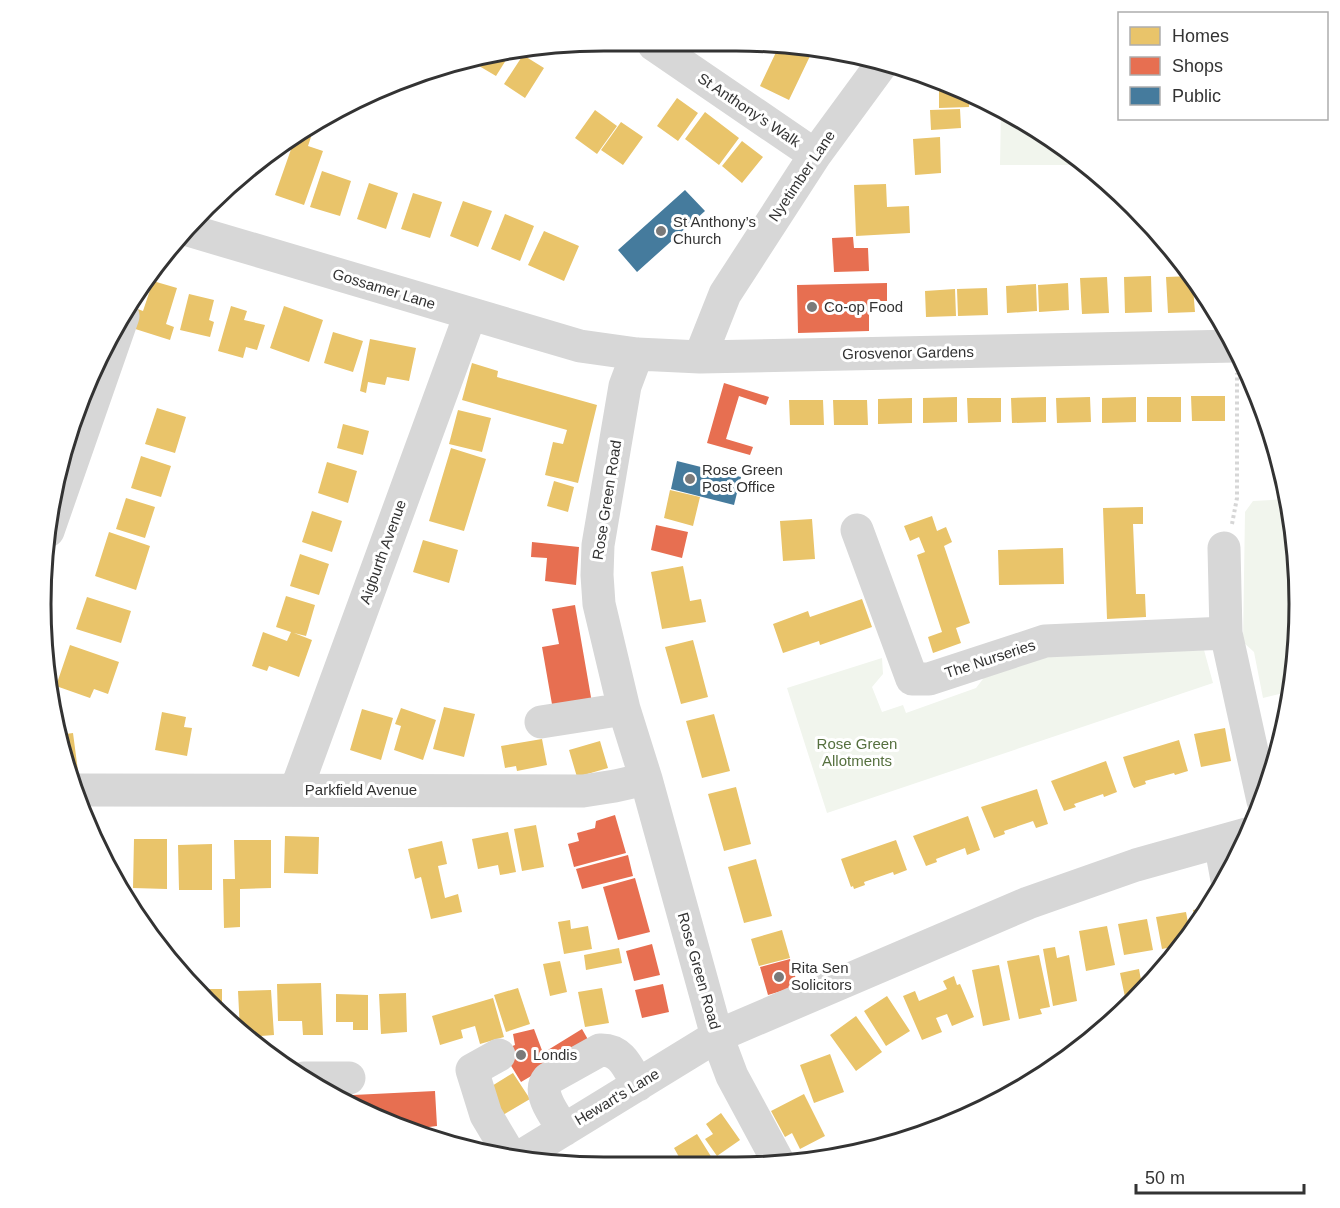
<svg xmlns="http://www.w3.org/2000/svg" width="1340" height="1208" font-family="Arial,sans-serif">
<style>
.green{fill:#f1f5ed}
.homes{fill:#e9c46a}
.shops{fill:#e76f51}
.public{fill:#457b9d}
.lines{fill:none;stroke-linecap:round;stroke-linejoin:round}
.path{stroke:#d6d6d6;stroke-width:4;stroke-dasharray:3 3;stroke-linecap:butt}
.minor{stroke:#d7d7d7;stroke-width:33}
.poi-dot{fill:#7a7a7a;stroke:#fff;stroke-width:2}
.labels{text-anchor:middle;stroke-width:6;stroke-linejoin:round;paint-order:stroke}
.street-label{font-size:15px;fill:#333;stroke:#fff}
.poi-label{font-size:15px;fill:#333;stroke:#fff;text-anchor:start}
.park-label{font-size:15px;fill:#56703f;stroke:#fff}
.rim{fill:none;stroke:#333;stroke-width:3}
</style>
<rect width="100%" height="100%" fill="#fff"/>
<path class="green" d="M1001 110 1018 116 1086 165H1000Z
M1287 499 1298 567 1295 678 1292 691 1263 698 1254 652 1243 642 1245 512 1253 501Z
M1204 650 1213 683 827 813 787 688 882 658 883 674 872 687 882 712 903 705 906 713 976 688 986 675 1038 657Z"/>
<path class="homes" d="M778 48 801 49 811 54 789 100 760 86Z
M513 49 496 76 474 63 478 57 494 51Z
M523 55 544 68 525 98 504 84Z
M939 88H944L969 98V107L939 108Z
M677 98 698 113 678 141 657 126Z
M960 109 961 128 931 130 930 110Z
M595 110 617 126 597 154 575 138Z
M705 112 739 138 719 165 685 139Z
M621 122 643 137 623 165 601 150Z
M300 133 311 137 308 146 323 151 304 205 275 195 296 135Z
M940 137 941 173 915 175 913 139Z
M742 141 763 157 742 183 722 166Z
M322 171 351 181 340 216 310 207Z
M369 183 398 193 386 229 357 219Z
M886 184 887 207 909 206 910 233 856 236 854 185Z
M413 193 442 202 430 238 401 229Z
M463 201 492 211 478 247 450 236Z
M505 214 534 226 520 261 491 249Z
M544 231 579 246 564 281 528 265Z
M1151 276 1152 312 1125 313 1124 277Z
M1192 276 1195 312 1168 313 1166 277Z
M1107 277 1109 313 1082 314 1080 278Z
M153 281 177 288 166 324 174 327 170 340 129 327 135 308 143 311Z
M1068 283 1069 310 1039 312 1038 285Z
M1036 284 1037 311 1007 313 1006 286Z
M987 288 988 315 958 316 957 289Z
M955 289 956 316 926 317 925 291Z
M189 294 214 300 209 320 214 322 210 337 180 330Z
M231 306 247 311 244 320 265 325 257 350 246 347 243 358 218 351Z
M284 306 323 320 309 362 270 348Z
M333 332 363 341 353 372 324 363Z
M370 339 416 348 409 381 387 377 385 385 368 382 366 393 360 391Z
M472 363 498 371 497 377 597 405 578 483 545 475 553 442 563 444 567 430 462 400Z
M1191 396H1225V421H1192Z
M957 397V422L923 423V398Z
M1046 397V422L1012 423 1011 398Z
M1090 397 1091 422 1057 423 1056 398Z
M1136 397V422L1102 423V398Z
M1147 397H1181V422H1147Z
M912 398V423L878 424V399Z
M967 398H1001V422L968 423Z
M789 400H823L824 425H790Z
M833 400H867L868 425H834Z
M157 408 186 417 175 453 145 444Z
M458 410 491 418 482 452 449 444Z
M343 424 369 431 363 455 337 448Z
M451 448 486 459 464 531 429 521Z
M141 456 171 466 161 497 131 488Z
M327 462 357 471 348 503 318 493Z
M554 481 574 487 568 512 547 506Z
M670 490 700 497 693 526 664 518Z
M126 498 155 507 145 538 116 529Z
M1143 507V524H1133L1136 594H1145L1146 617 1107 619 1103 508Z
M312 511 342 521 332 552 302 542Z
M932 516 937 531 946 527 952 542 944 546 970 623 956 628 961 643 933 653 928 637 942 632 917 555 925 552 919 537 910 541 904 526Z
M812 519 815 559 783 561 780 521Z
M109 532 150 546 136 590 95 576Z
M423 540 458 550 449 583 413 572Z
M1063 548 1064 584 999 585 998 550Z
M300 554 329 564 319 595 290 586Z
M683 566 690 601 701 599 706 622 662 629 651 572Z
M286 596 315 605 306 636 294 633 312 640 299 677 269 666 267 671 252 666 263 632 287 641 291 632 276 627Z
M87 597 131 611 121 643 76 629Z
M862 599 872 627 820 645 819 641 783 653 773 624 808 611 810 617Z
M693 640 708 697 681 704 665 647Z
M70 645 119 662 108 694 94 689 90 698 56 686Z
M444 707 475 714 464 757 433 749Z
M401 708 436 720 423 760 394 750 401 726 395 724Z
M362 709 393 718 381 760 350 750Z
M162 712 186 717 184 727 192 728 187 756 155 750Z
M714 714 730 771 702 778 686 721Z
M1225 728 1231 761 1201 767 1194 734Z
M73 733 78 771 68 772 60 750 58 735Z
M542 739 547 765 517 771 516 766 505 768 501 746Z
M1179 740 1188 771 1175 775 1174 773 1145 781 1146 784 1134 788 1132 785 1123 757Z
M600 741 608 768 577 777 569 750Z
M1106 761 1117 792 1104 797 1103 794 1074 804 1076 807 1064 811 1051 781Z
M736 787 751 844 724 851 708 794Z
M1037 789 1048 824 1036 828 1033 821 1004 831 1005 834 994 838 981 807Z
M968 816 980 850 967 855 965 848 936 859 937 862 926 866 913 836Z
M536 825 544 867 522 871 514 829Z
M508 832 516 872 500 875 498 865 478 869 472 839Z
M285 836 319 837 318 874 284 873Z
M134 839H167V889L133 888Z
M234 840H271V888L240 889V927L224 928 223 879H235Z
M896 840 907 870 894 875 893 872 864 882 865 885 854 889 853 886 851 887 841 859Z
M442 841 447 864 438 866 445 898 458 894 462 912 431 919 421 877 415 879 408 849Z
M212 844V890H179L178 845Z
M756 859 772 916 744 923 728 867Z
M1209 907 1196 925 1193 910Z
M1186 912 1190 933 1182 945 1162 949 1156 917Z
M1147 919 1153 950 1124 955 1118 924Z
M570 920 571 929 588 926 592 949 564 954 558 922Z
M1107 926 1115 965 1086 971 1079 931Z
M782 930 790 958 759 966 751 939Z
M1055 947 1057 958 1069 955 1077 1001 1053 1006 1043 949Z
M619 948 622 963 586 970 584 955Z
M1039 955 1050 1007 1040 1009 1042 1014 1019 1019 1007 961Z
M560 961 567 992 550 996 543 964Z
M999 965 1010 1020 983 1026 972 970Z
M1139 969 1143 991 1140 994 1125 997 1120 973Z
M954 976 957 985 960 984 974 1017 952 1026 947 1014 936 1018 942 1032 922 1040 903 996 915 991 919 1001 947 989 943 981Z
M321 983 323 1035H303L302 1021H278L277 984Z
M518 988 530 1024 506 1032 494 995Z
M602 988 609 1023 585 1027 578 992Z
M205 989H222V1012L205 995Z
M271 990 274 1035 247 1037 240 1031 238 991Z
M406 993 407 1032 381 1034 379 994Z
M336 994 368 995V1030H353V1022H336Z
M887 996 910 1031 886 1046 864 1011Z
M493 998 504 1037 480 1044 475 1026 461 1030 463 1038 440 1045 432 1016Z
M856 1016 882 1052 856 1071 830 1035Z
M830 1054 844 1092 814 1103 800 1065Z
M513 1073 530 1099 503 1115 487 1089Z
M804 1094 825 1136 800 1149 792 1133 785 1137 771 1111Z
M721 1113 740 1140 717 1156 705 1139 713 1134 706 1124Z
M697 1134 717 1166H684L674 1148Z"/>
<path class="shops" d="M853 237 854 248H868L869 271 834 272 832 238Z
M887 283V301H869V331L798 333 797 285Z
M724 383 769 397 766 405 739 396 726 439 753 447 750 455 707 443Z
M656 525 688 532 682 558 651 550Z
M532 542 579 547 576 585 545 581 547 558 531 557Z
M575 605 592 703 553 710 542 647 559 644 552 609Z
M615 815 626 853 574 867 568 844 579 841 577 833 595 828 596 821Z
M628 855 633 876 582 889 576 869Z
M635 878 650 932 618 940 603 887Z
M652 944 660 975 634 981 626 951Z
M790 959 798 986 768 995 760 967Z
M663 984 669 1012 642 1018 635 990Z
M534 1029 543 1053 582 1029 602 1064 538 1072 521 1082 507 1059 510 1047 515 1045 513 1034Z
M435 1091 437 1126 429 1127V1137L354 1109 353 1095Z"/>
<path class="public" d="M685 190 705 211 637 272 618 250Z
M677 461 741 477 734 505 671 489Z"/>
<g class="lines">
<path class="path" d="M1232 524 1237 498V373"/>
<path class="minor" d="M654 45 815 155
M188 230 580 346 637 354 700 357 1236 346
M637 354 625 386 598 545 597 575 599 604 624 709 646 779 717 1036 732 1076 780 1165
M700 357 725 294 815 155 881 65
M857 530 912 679H929L1045 641 1226 633
M48 531 123 316
M1224 548 1226 633 1263 801
M541 722 624 709
M75 790 583 791 615 786 646 779
M296 790 470 315
M1220 842 1227 880
M499 1055 472 1070 486 1115 511 1157
M304 1078H349
M564 1130C556 1117 536 1093 548 1079L600 1050C622 1049 628 1068 638 1085
M518 1158 717 1036 1028 903 1136 865 1247 834"/>
</g>
<g class="poi-dot">
<circle cx="661" cy="231" r="6"/>
<circle cx="812" cy="307" r="6"/>
<circle cx="690" cy="479" r="6"/>
<circle cx="779" cy="977" r="6"/>
<circle cx="521" cy="1055" r="6"/>
</g>
<g class="labels">
<g class="street-label">
<text transform="translate(749 110) rotate(34)" y="5">St Anthony's Walk</text>
<text transform="translate(802 176) rotate(-56)" y="5">Nyetimber Lane</text>
<text transform="translate(384 289) rotate(17)" y="5">Gossamer Lane</text>
<text transform="translate(908 353) rotate(-1)" y="5">Grosvenor Gardens</text>
<text transform="translate(607 500) rotate(-81)" y="5">Rose Green Road</text>
<text transform="translate(383 552) rotate(-70)" y="5">Aigburth Avenue</text>
<text transform="translate(990 659) rotate(-18)" y="5">The Nurseries</text>
<text x="361" y="795">Parkfield Avenue</text>
<text transform="translate(699 971) rotate(74)" y="5">Rose Green Road</text>
<text transform="translate(617 1097) rotate(-31)" y="5">Hewart's Lane</text>
</g>
<g class="poi-label">
<text x="673" y="227">St Anthony’s<tspan x="673" dy="17">Church</tspan></text>
<text x="824" y="312">Co-op Food</text>
<text x="702" y="475">Rose Green<tspan x="702" dy="17">Post Office</tspan></text>
<text x="791" y="973">Rita Sen<tspan x="791" dy="17">Solicitors</tspan></text>
<text x="533" y="1060">Londis</text>
</g>
<g class="park-label">
<text x="857" y="749">Rose Green<tspan x="857" dy="17">Allotments</tspan></text>
</g>
</g>
<path d="M0 0H1340V1208H0ZM604 51H736A553 553 0 0 1 1289 604V604A553 553 0 0 1 736 1157H604A553 553 0 0 1 51 604V604A553 553 0 0 1 604 51Z" fill="#fff" fill-rule="evenodd"/>
<path class="rim" d="M604 51H736A553 553 0 0 1 1289 604V604A553 553 0 0 1 736 1157H604A553 553 0 0 1 51 604V604A553 553 0 0 1 604 51Z"/>
<rect x="1118" y="12" width="210" height="108" fill="#ffffff" stroke="#adadad" stroke-width="1.5"/>
<rect x="1130" y="27" width="30" height="18" fill="#e9c46a" stroke="#adadad" stroke-width="1.5"/>
<text x="1172" y="42" font-size="18" fill="#333333">Homes</text>
<rect x="1130" y="57" width="30" height="18" fill="#e76f51" stroke="#adadad" stroke-width="1.5"/>
<text x="1172" y="72" font-size="18" fill="#333333">Shops</text>
<rect x="1130" y="87" width="30" height="18" fill="#457b9d" stroke="#adadad" stroke-width="1.5"/>
<text x="1172" y="102" font-size="18" fill="#333333">Public</text>
<path d="M1136 1184v9h168v-9" fill="none" stroke="#333333" stroke-width="3"/>
<text x="1145" y="1184" font-size="18" fill="#333333" stroke="#ffffff" stroke-width="4.5" paint-order="stroke">50 m</text>
</svg>
